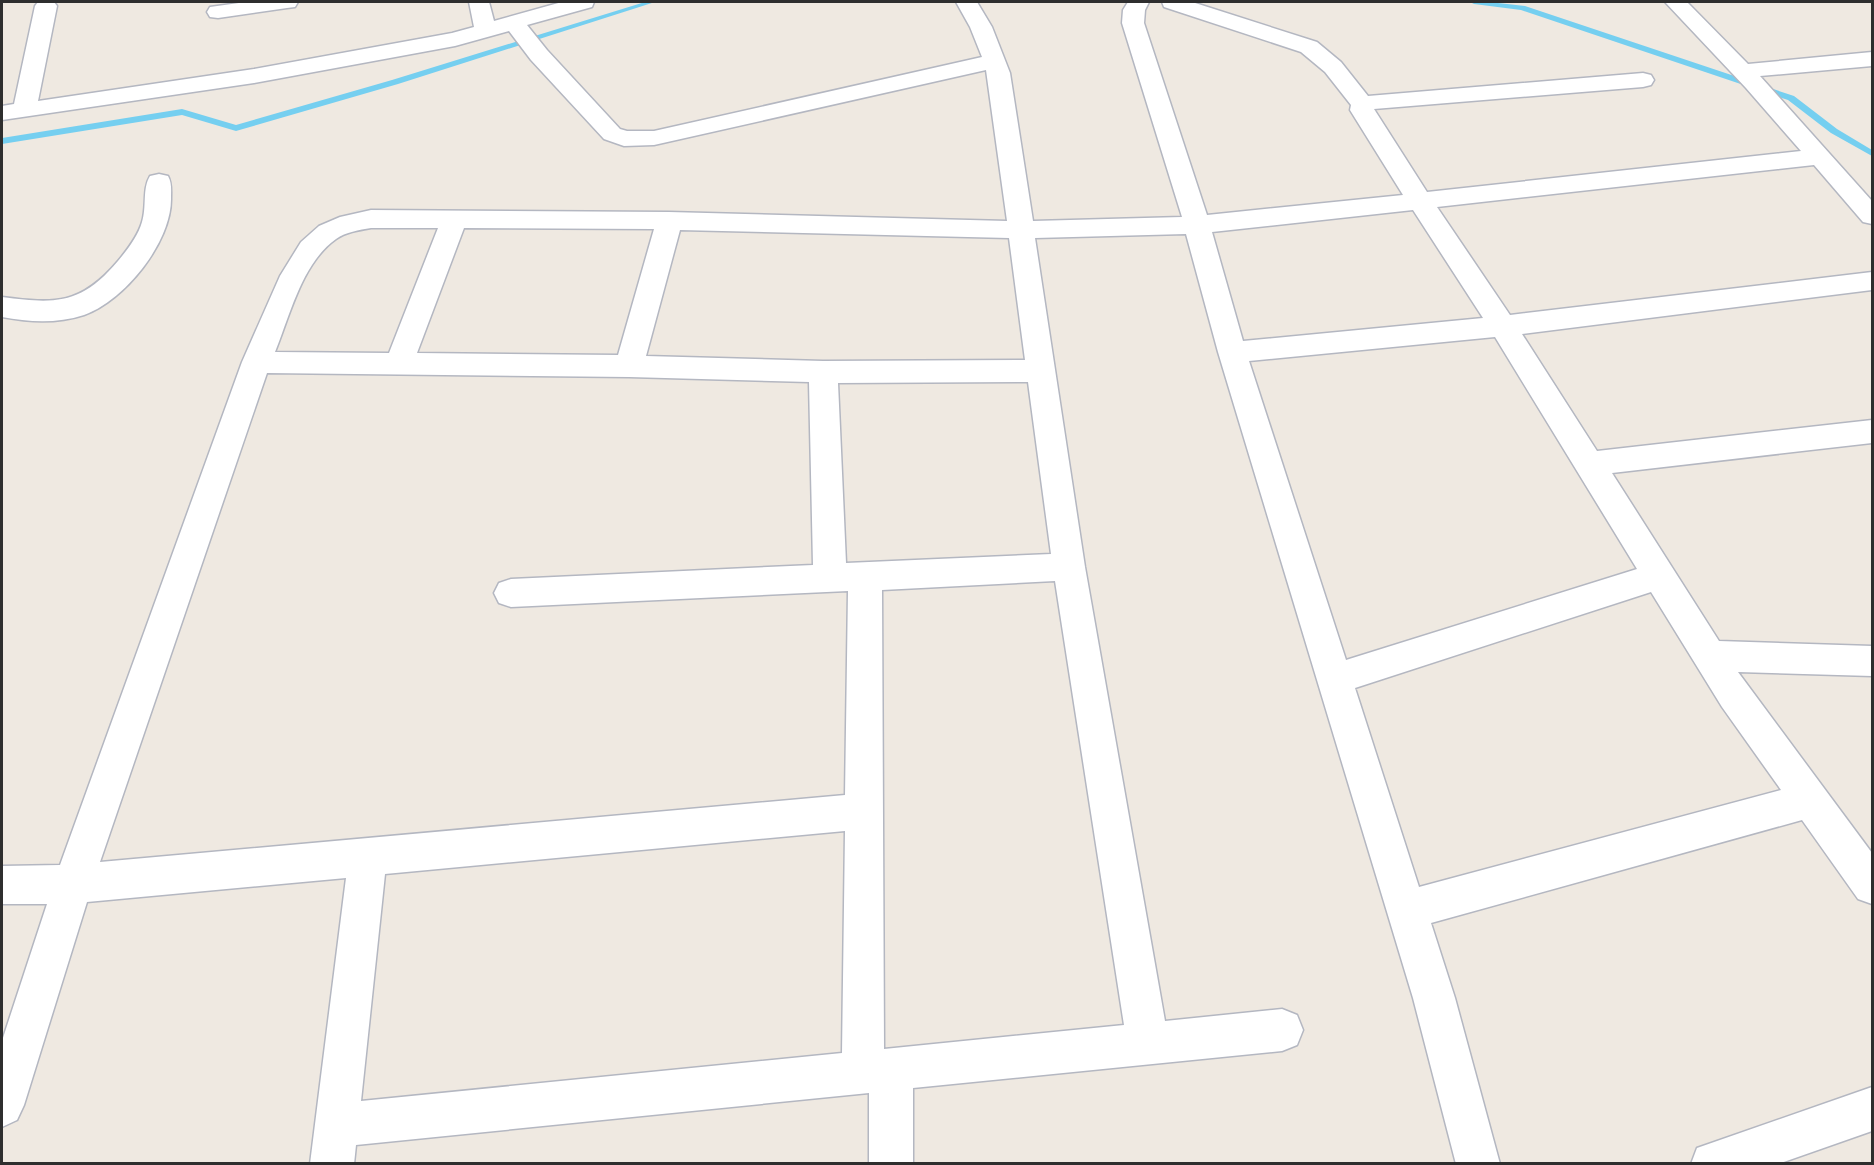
<svg xmlns="http://www.w3.org/2000/svg" width="1874" height="1165" font-family="'Varela Round',sans-serif">
<style>
.lines{fill:none;stroke-linecap:round;stroke-linejoin:round}
.stream{fill:#75cff0;fill-rule:evenodd}
.minor-casing{stroke:#b4b7c1;stroke-width:3}
.minor{fill:#fff;fill-rule:evenodd}
</style>
<rect width="100%" height="100%" fill="#efe9e1"/>
<g class="lines">
<path class="stream" d="M645 2H655L398 84 236 131 182 115 2 144V138L182 109 236 125 392 80Z
M1470 2H1489L1525 6 1794 96 1837 129 1872 150V156L1831 133 1788 100 1521 10 1474 4Z"/>
<g class="minor-casing">
<path id="minor" d="M38 2H54L57 6 38 101 254 69 452 33 474 27 469 2H489L494 21 562 2H594L592 7 527 25 547 50 620 129 627 131H654L982 57 970 27 956 2H977L992 27 1010 73 1033 221 1182 217 1122 23 1123 10 1128 2H1149L1145 10 1144 23 1207 215 1403 195 1350 110 1351 105 1325 72 1301 52 1164 7 1162 2H1192L1317 42 1341 62 1368 96 1643 73 1651 75 1654 80 1651 85 1643 87 1374 109 1427 192 1801 151 1746 88 1665 2H1687L1748 64 1872 52V66L1760 76 1872 201V224L1863 222 1814 165 1437 207 1510 315 1872 272V290L1522 334 1597 451 1872 420V443L1612 473 1719 641 1872 646V676L1738 672 1872 853V904L1858 899 1802 820 1431 923 1455 998 1500 1164H1456L1413 998 1218 352 1186 234 1035 238 1085 567 1165 1021 1282 1009 1297 1015 1303 1030 1297 1045 1282 1051 913 1088V1164H869V1093L356 1145 354 1164H310L346 878 87 902 24 1105 17 1120 2 1127V1041L47 904H2V866L60 865 242 362 280 276 301 242 319 226 340 217 371 210 669 212 1007 221 986 70 654 145 624 146 604 139 531 60 509 31 455 46 254 83 2 120V106L14 104 35 6ZM1413 210 1483 318 1243 341 1212 232ZM371 228H438L389 353 275 352C290 315 302 263 336 239 346 232 359 230 371 228ZM464 228 654 229 618 355 417 353ZM680 230 1009 238 1025 360 823 361 646 356ZM1495 337 1637 569 1346 660 1249 361ZM267 373 629 377 809 382 813 565 511 579 499 583 494 593 499 603 511 607 848 591 845 795 100 862ZM1028 382 1051 554 846 563 838 383ZM1055 581 1124 1025 884 1049 882 590ZM1651 592 1722 707 1781 790 1419 887 1355 688ZM845 831 842 1053 361 1101 385 874Z
M246 2H298L295 7 287 8 218 18 210 17 207 12 210 7Z
M159 174 168 176C172 183 171 190 171 198 172 242 124 301 84 315 56 324 29 322 2 317V297C55 304 81 305 118 261 128 249 138 236 142 222 147 207 142 189 150 176Z
M1872 1087V1131L1778 1164H1691L1697 1148Z"/>
</g>
<use href="#minor" class="minor"/>
</g>
<rect width="1874" height="1165" fill="none" stroke="#2e2e2e" stroke-width="6"/>
</svg>
